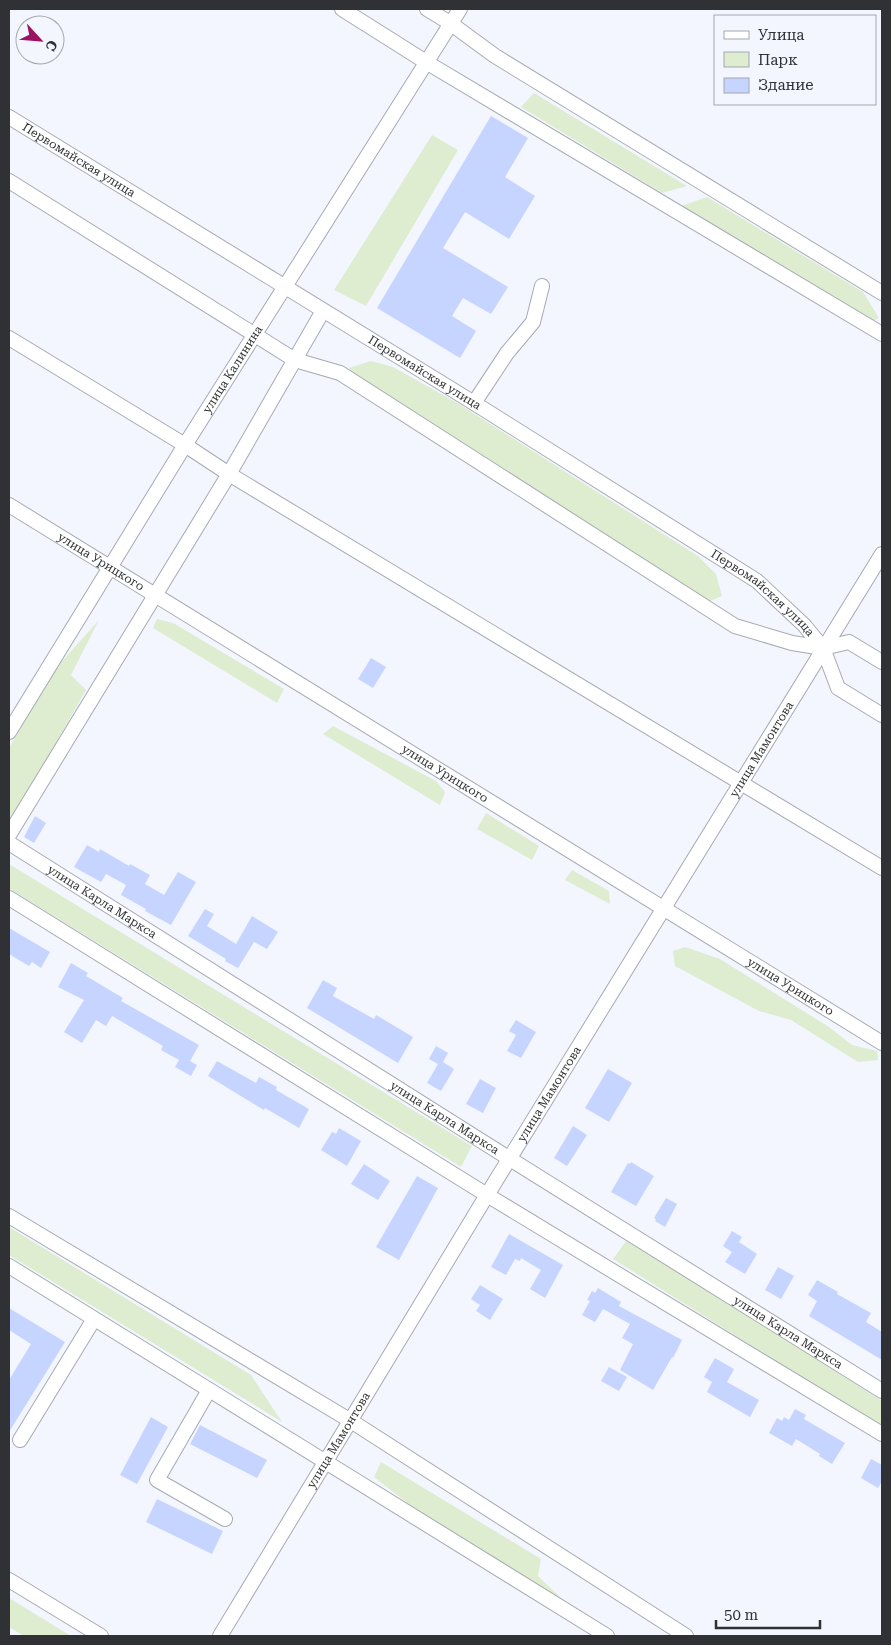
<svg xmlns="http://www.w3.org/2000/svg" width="891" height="1645" font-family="'Roboto Serif',serif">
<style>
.green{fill:#deecd0}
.building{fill:#c5d5ff}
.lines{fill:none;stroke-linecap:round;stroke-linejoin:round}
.minor-casing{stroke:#a7aab2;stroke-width:16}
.minor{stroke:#fff;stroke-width:14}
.labels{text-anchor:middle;stroke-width:4;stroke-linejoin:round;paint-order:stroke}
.street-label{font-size:12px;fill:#303134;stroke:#f3f6ff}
</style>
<rect width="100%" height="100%" fill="#f3f6ff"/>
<path class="green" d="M534 93 687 186 662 193 521 107Z
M432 135 458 150 366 306 334 290Z
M707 197 863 292 879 318 869 323 681 206Z
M371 361 393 367 459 404 698 556 716 574 722 596 707 602 359 384 349 368Z
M157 619 173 623 284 689 277 703 153 628Z
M99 620 71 675 86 690 9 826V748L55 669Z
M333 726 436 781 445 792 440 805 323 734Z
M486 813 539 846 532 860 477 829Z
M9 864 472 1146 461 1167 10 889Z
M572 870 609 891 610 904 565 880Z
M685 947 720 959 829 1027 852 1045 877 1051 878 1060 858 1062 791 1020 759 1011 675 966 673 951Z
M9 1227 251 1375 282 1422 9 1255Z
M626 1241 654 1258 770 1324 830 1368 882 1401V1427L613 1259Z
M381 1462 541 1559 538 1576 563 1600 415 1509 374 1477Z
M9 1598 71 1636H24L9 1627Z"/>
<path class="building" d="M491 116 528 138 505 177 535 196 509 239 465 212 443 248 508 287 491 314 463 298 452 316 476 331 460 358 377 308Z
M371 658 386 667 373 688 358 679Z
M35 816 46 823 34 843 24 837Z
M87 845 99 852 100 849 129 866 130 864 150 875 145 884 164 895 178 872 196 882 171 925 145 911 146 909 121 895 126 885 106 874 101 882 74 867Z
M205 909 214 914 207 926 236 944 252 916 278 932 267 949 254 942 238 968 225 961 226 959 188 936Z
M9 928 50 952 41 968 32 962 29 966 9 954Z
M71 963 88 973 86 976 123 998 121 1001 199 1045 190 1061 197 1065 191 1076 175 1067 179 1060 161 1050 163 1046 112 1016 106 1026 96 1020 82 1043 64 1032 84 1000 58 987Z
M323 980 337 988 333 996 374 1019 376 1015 413 1037 398 1063 307 1008Z
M516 1020 536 1032 521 1058 507 1051 516 1035 509 1031Z
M436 1046 448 1053 443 1062 454 1069 441 1091 427 1083 438 1064 429 1059Z
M217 1061 256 1083 259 1077 277 1087 276 1090 309 1109 299 1128 265 1108 264 1110 208 1076Z
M608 1069 632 1083 609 1122 585 1108Z
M480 1079 496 1088 483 1113 466 1104Z
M573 1126 587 1135 567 1166 554 1158Z
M339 1128 361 1141 347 1166 321 1150 332 1132 336 1134Z
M631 1162 654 1176 636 1206 611 1192 628 1163 630 1164Z
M364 1164 390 1181 378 1200 351 1184Z
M417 1176 438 1188 399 1260 376 1247Z
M666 1198 677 1204 665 1227 655 1221 656 1219 654 1218Z
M732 1231 742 1237 739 1242 757 1254 745 1274 725 1262 732 1252 723 1246Z
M509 1234 563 1265 545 1298 530 1289 541 1270 521 1258 520 1261 515 1259 506 1275 491 1267Z
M778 1267 794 1276 781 1299 765 1290Z
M817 1280 838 1292 837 1294 871 1313 866 1322 882 1332V1360L809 1316 817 1301 808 1295Z
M480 1285 503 1299 490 1320 476 1311 480 1305 471 1299Z
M598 1288 621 1302 619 1306 682 1340 673 1358 672 1357 653 1390 620 1370 633 1344 622 1338 630 1324 603 1309 595 1322 582 1315 590 1301 587 1300 592 1291 595 1293Z
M9 1308 65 1342 9 1432V1380L31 1344 9 1330Z
M715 1358 734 1369 727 1382 759 1400 750 1417 707 1392 712 1382 704 1377Z
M609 1367 627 1377 619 1391 601 1381Z
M795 1409 806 1415 804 1419 845 1443 832 1464 819 1456 820 1454 796 1439 792 1446 769 1433 777 1418 782 1421 784 1417 789 1420Z
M151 1417 168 1427 137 1484 120 1475Z
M200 1425 267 1460 257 1478 190 1444Z
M871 1459 882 1465V1481L878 1488 861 1478Z
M157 1499 223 1531 212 1554 146 1522Z"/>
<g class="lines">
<g class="minor-casing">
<g id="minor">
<path d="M342 9 426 62 882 334"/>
<path d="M427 9 450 23 495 56 882 293"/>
<path id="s1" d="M9 117 474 403 757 581 804 625 823 648 838 688 882 715"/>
<path d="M9 181 295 360 340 373 735 626 792 643 823 648 849 642 882 662"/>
<path d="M9 338 185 445 229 474 882 868"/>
<path d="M474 403 507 353 533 322 542 286"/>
<path id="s2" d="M9 505 882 1043"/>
<path id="s3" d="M9 732 185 445 460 9"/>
<path d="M9 835 229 474 320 316"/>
<path id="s4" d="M9 843 510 1159 882 1391"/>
<path d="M9 898 487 1195 882 1434"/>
<path d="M9 1216 351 1421 686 1636"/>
<path d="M9 1266 607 1636"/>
<path d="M209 1390 157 1480 225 1519"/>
<path d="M20 1440 94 1319"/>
<path d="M9 1580 101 1636"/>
<path id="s5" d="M220 1636 487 1195 882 554"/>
</g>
</g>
<use href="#minor" class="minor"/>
</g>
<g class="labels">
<g class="street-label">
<text dy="4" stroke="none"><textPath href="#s1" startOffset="82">Первомайская улица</textPath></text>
<text dy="4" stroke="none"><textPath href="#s3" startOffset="426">улица Калинина</textPath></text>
<text dy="4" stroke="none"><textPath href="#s1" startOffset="488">Первомайская улица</textPath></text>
<text dy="4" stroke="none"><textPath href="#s2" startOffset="108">улица Урицкого</textPath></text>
<text dy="4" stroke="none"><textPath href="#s1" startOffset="892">Первомайская улица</textPath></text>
<text dy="4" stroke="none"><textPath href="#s5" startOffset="1039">улица Мамонтова</textPath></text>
<text dy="4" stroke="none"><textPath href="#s2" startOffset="512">улица Урицкого</textPath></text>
<text dy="4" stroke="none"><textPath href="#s4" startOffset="110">улица Карла Маркса</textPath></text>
<text dy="4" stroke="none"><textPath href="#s2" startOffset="918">улица Урицкого</textPath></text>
<text dy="4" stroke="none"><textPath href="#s5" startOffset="634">улица Мамонтова</textPath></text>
<text dy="4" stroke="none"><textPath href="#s4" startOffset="515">улица Карла Маркса</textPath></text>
<text dy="4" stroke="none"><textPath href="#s4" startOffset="920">улица Карла Маркса</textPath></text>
<text dy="4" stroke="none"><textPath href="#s5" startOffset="229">улица Мамонтова</textPath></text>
</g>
</g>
<rect width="891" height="1645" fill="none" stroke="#303134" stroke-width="20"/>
<rect x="714" y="15" width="162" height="90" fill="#f3f6ff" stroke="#a5a7ae"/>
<rect x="724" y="31" width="25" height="8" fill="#ffffff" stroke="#a5a7ae"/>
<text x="758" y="40" font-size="15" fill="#303134">Улица</text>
<rect x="724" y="52" width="25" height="15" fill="#deecd0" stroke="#a5a7ae"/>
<text x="758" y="65" font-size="15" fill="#303134">Парк</text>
<rect x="724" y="78" width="25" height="15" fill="#c5d5ff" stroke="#a5a7ae"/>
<text x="758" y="90" font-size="15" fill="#303134">Здание</text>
<g transform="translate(40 40) rotate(116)"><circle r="24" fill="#f3f6ff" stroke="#a5a7ae"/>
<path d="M0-4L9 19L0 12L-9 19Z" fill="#9c1160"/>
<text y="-8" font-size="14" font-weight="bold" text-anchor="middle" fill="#303134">С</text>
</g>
<path d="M716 1620v8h104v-8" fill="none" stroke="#303134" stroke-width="2.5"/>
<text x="724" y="1620" font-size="15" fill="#303134" stroke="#f3f6ff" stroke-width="4" paint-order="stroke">50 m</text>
</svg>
